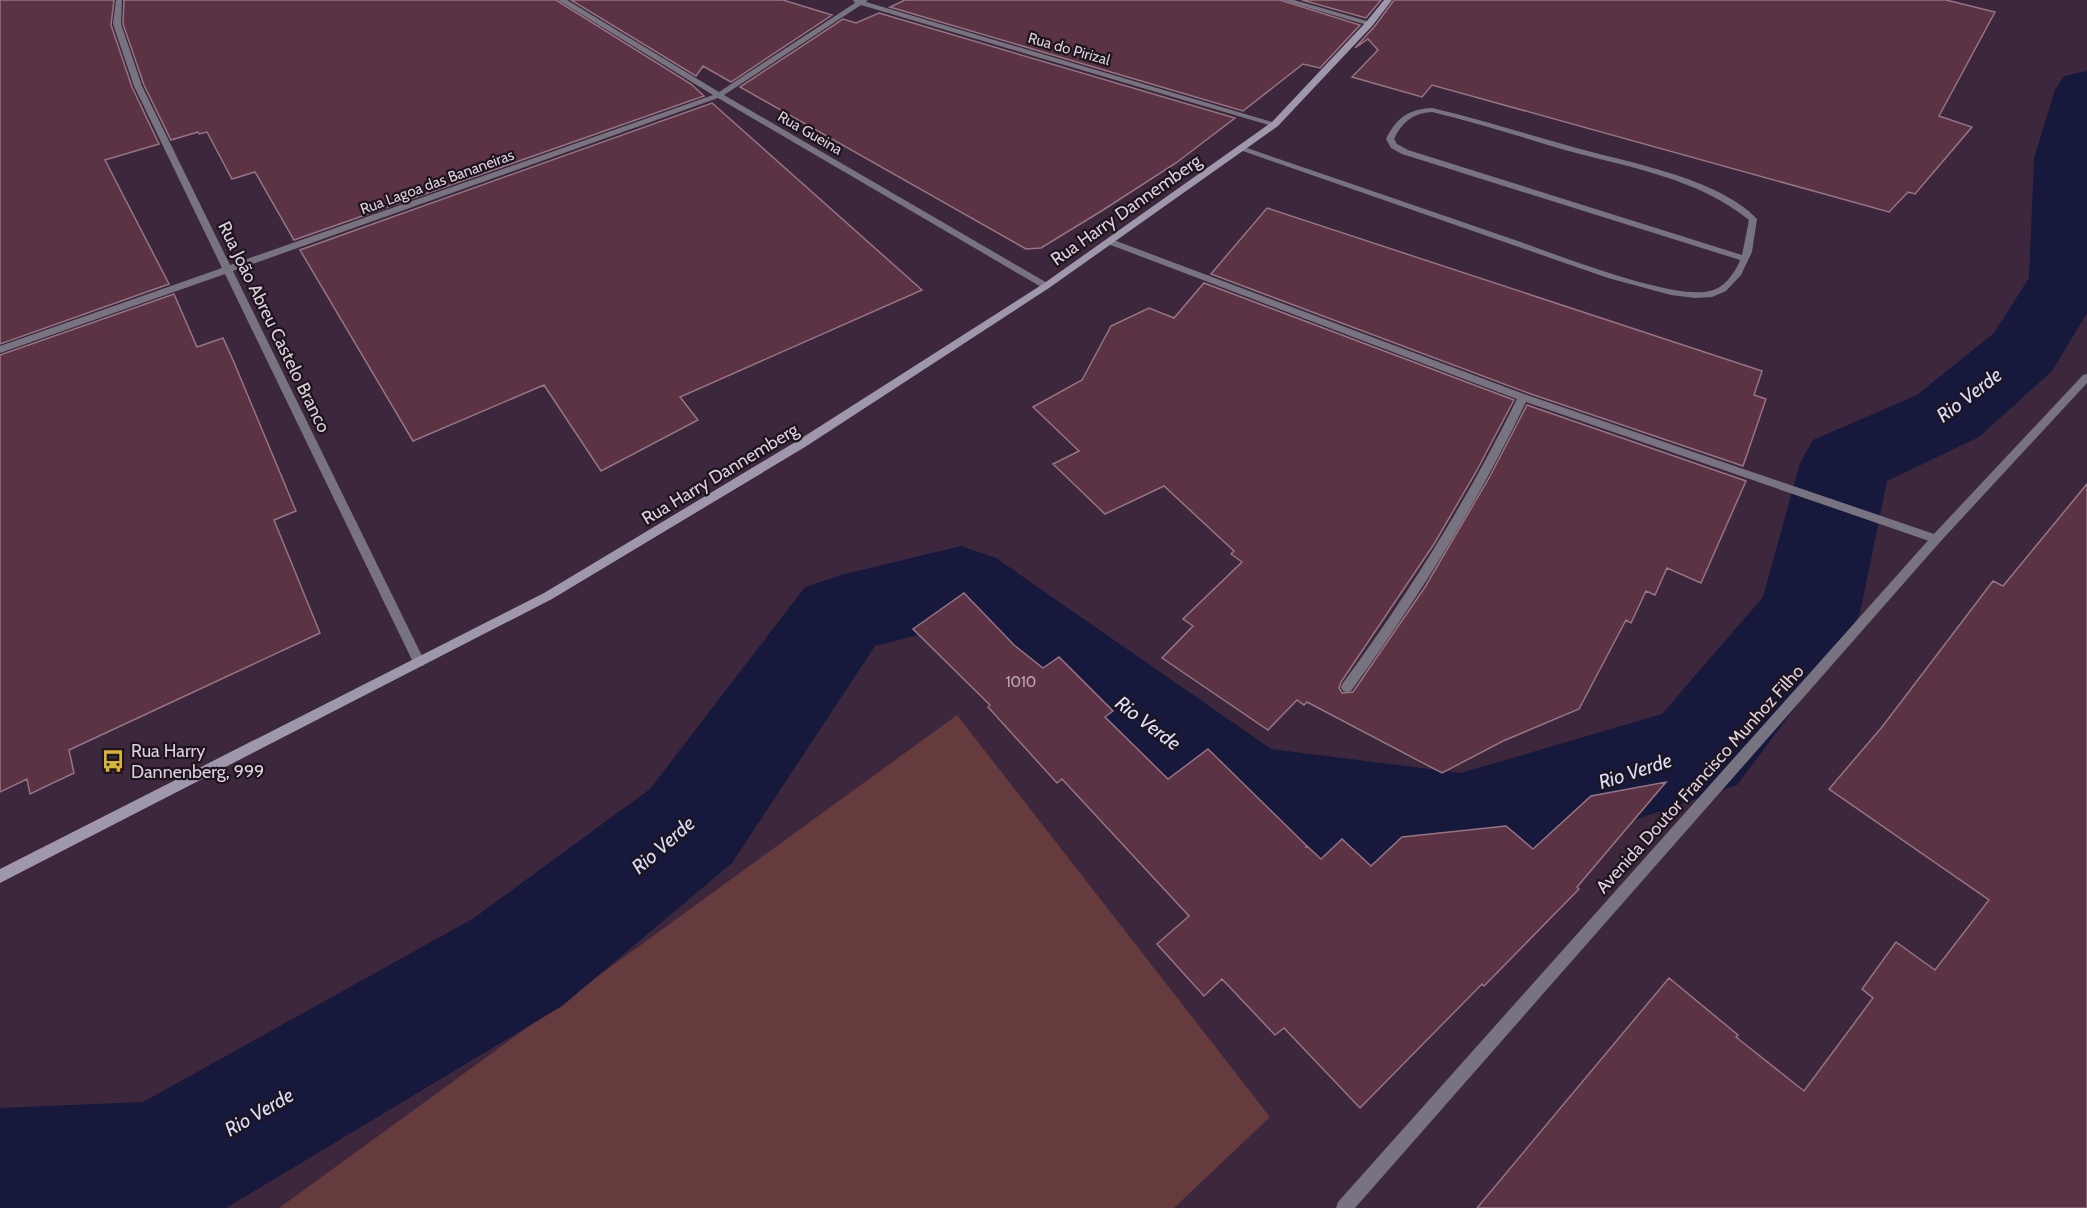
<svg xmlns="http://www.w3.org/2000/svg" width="2087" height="1208" font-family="Cabin,sans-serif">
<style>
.green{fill:#653b3d}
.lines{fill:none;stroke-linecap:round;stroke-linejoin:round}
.river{fill:#16193c;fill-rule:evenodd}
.building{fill:#5c3245;stroke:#967583;stroke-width:1.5}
.lane{fill:#777380;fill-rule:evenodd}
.street{fill:#777380;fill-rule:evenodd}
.secondary{fill:#9f98ad;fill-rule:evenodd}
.labels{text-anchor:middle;stroke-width:4.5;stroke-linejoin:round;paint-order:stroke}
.far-street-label{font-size:15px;fill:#ddd0dd;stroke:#1d141d}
.number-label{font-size:15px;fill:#bda8b7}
.street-label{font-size:18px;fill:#ddd0dd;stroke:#1d141d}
.poi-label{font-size:18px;fill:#ddd0dd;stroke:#1d141d;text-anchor:start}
.water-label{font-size:20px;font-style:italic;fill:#d8defa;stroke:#1d141d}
</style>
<rect width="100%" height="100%" fill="#3c273c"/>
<path class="green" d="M957 715 1270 1117 1174 1208H279Z"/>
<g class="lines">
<path class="river" d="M2087 71V313L2052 371 1979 437 1887 481 1860 613 1845 641 1737 785 1461 879 1248 848 1208 833 946 628 875 646 732 863 562 1006 226 1208H0V1108L143 1102 474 918 650 789 805 587 841 575 961 546 996 558 1271 749 1461 773 1662 714 1763 597 1800 463 1813 440 1917 395 1994 333 2029 278 2034 158 2055 90 2064 76Z"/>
</g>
<path class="building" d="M0 0H114L111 25 132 87 159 144 105 160 169 284 0 344Z
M124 0H556L691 84 704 96 294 240 255 172 232 179 207 132 199 134 198 132 171 140 144 85 123 24Z
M571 0H783L832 15 731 82 703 66 696 76Z
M905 0H1280L1360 25 1320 68 1303 64 1243 111 890 7Z
M1302 0H1381L1366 18Z
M1394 0H1946L1995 12 1939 116 1972 127 1915 194 1908 192 1889 212 1432 85 1422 97 1352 77 1378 50 1368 39 1355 48 1375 26Z
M879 13 1235 118 1176 163 1103 210 1041 248 1026 249 740 87 843 19 856 23Z
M712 103 922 290 680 397 698 420 601 471 544 385 413 441 300 250Z
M1267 208 1762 371 1754 395 1766 399 1743 466 1528 393 1211 274Z
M1204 283 1514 400 1476 472 1434 544 1341 682 1339 688 1342 693 1353 692 1425 587 1489 478 1527 405 1746 481 1701 583 1667 568 1655 595 1646 591 1631 623 1626 620 1579 709 1503 741 1442 773 1307 702 1304 705 1297 700 1268 730 1162 658 1193 626 1183 619 1242 562 1231 554 1234 551 1164 486 1105 514 1053 464 1079 451 1033 407 1082 380 1111 326 1149 308 1174 318Z
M174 294 197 347 223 338 233 360 296 511 274 520 320 633 69 750 74 773 30 794 27 779 0 792V355Z
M2087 484V1208H1477L1669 978 1738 1035 1736 1037 1804 1091 1873 998 1862 989 1896 942 1935 970 1989 900 1829 789 1882 727 1993 581 2003 586Z
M964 593 1014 645 1043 668 1059 657 1113 711 1105 717 1168 779 1208 749 1307 846 1305 847H1308L1321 859 1342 839 1371 866 1402 837 1506 826 1533 849 1591 796 1666 782 1577 887 1579 889 1484 986 1482 984 1360 1108 1284 1028 1275 1035 1222 979 1204 996 1157 944 1189 916 1062 779 1057 783 988 707 990 705 913 629Z"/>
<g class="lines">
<path class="lane" d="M1432 108C1479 119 1526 134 1573 147 1626 162 1719 178 1757 219L1752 252 1741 275 1726 291 1712 297 1695 298 1671 295 1608 278 1237 149 1244 147C1334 178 1423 208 1512 239 1553 253 1673 301 1710 291 1724 288 1733 275 1739 263L1740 260 1402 154 1391 148 1386 139C1396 118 1409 109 1432 108ZM1432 112C1477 123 1521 137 1565 150 1627 167 1698 178 1749 220L1742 255 1408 150 1397 144 1394 139C1402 122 1413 113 1432 112Z
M1111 239 1527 395 1940 536 1942 539 1940 542H1932L1526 402C1477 504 1418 599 1351 691L1347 692 1343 691 1341 687 1343 683C1409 593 1468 499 1517 399L1108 244V240Z"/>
<path class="street" d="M116 0H122L121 24 142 86 230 265 713 95 558 0H567L719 92 855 3 853 0H868L866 2 1279 124 1272 126 861 5 724 95 1049 284V288H1043L718 98 233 271 425 662 423 666H415L413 662 225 274 0 353V346L222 268 134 86 113 24Z
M1282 0H1294L1374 23 1367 25Z
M2087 374V383L1940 542 1355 1208H1336L1338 1202 1932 536 2083 375Z"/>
<path class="secondary" d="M1384 0H1392L1373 25 1278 126 1049 288 805 447 552 599 0 883V869L544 593 797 441 1043 284 1272 122 1367 21Z"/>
</g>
<defs>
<g id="bus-bare" transform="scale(1.8)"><path d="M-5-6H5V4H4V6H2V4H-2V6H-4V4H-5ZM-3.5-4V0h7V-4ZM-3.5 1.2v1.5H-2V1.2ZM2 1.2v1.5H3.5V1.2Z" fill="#d6b534" stroke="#1d141d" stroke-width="2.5" paint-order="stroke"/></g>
</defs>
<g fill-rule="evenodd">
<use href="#bus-bare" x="113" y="761"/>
</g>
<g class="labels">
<g class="far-street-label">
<text transform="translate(1069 49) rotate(16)" y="5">Rua do Pirizal</text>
<text transform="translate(810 133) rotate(30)" y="5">Rua Gueina</text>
<text transform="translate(437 182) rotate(-20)" y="5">Rua Lagoa das Bananeiras</text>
</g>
<g class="number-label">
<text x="1021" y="687">1010</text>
</g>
<g class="street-label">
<text transform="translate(1126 210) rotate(-35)" y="6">Rua Harry Dannemberg</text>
<text transform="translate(274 327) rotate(64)" y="6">Rua João Abreu Castelo Branco</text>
<text transform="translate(720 474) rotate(-31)" y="6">Rua Harry Dannemberg</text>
<text transform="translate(1700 779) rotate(-48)" y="6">Avenida Doutor Francisco Munhoz Filho</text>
</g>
<g class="poi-label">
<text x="131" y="757">Rua Harry<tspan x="131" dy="21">Dannenberg, 999</tspan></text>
</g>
<g class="water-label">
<text transform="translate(1969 395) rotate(-37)" y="7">Rio Verde</text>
<text transform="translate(1148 723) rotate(37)" y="7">Rio Verde</text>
<text transform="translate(1635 771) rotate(-18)" y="7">Rio Verde</text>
<text transform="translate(663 845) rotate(-41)" y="7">Rio Verde</text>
<text transform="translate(259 1112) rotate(-30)" y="7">Rio Verde</text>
</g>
</g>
</svg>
